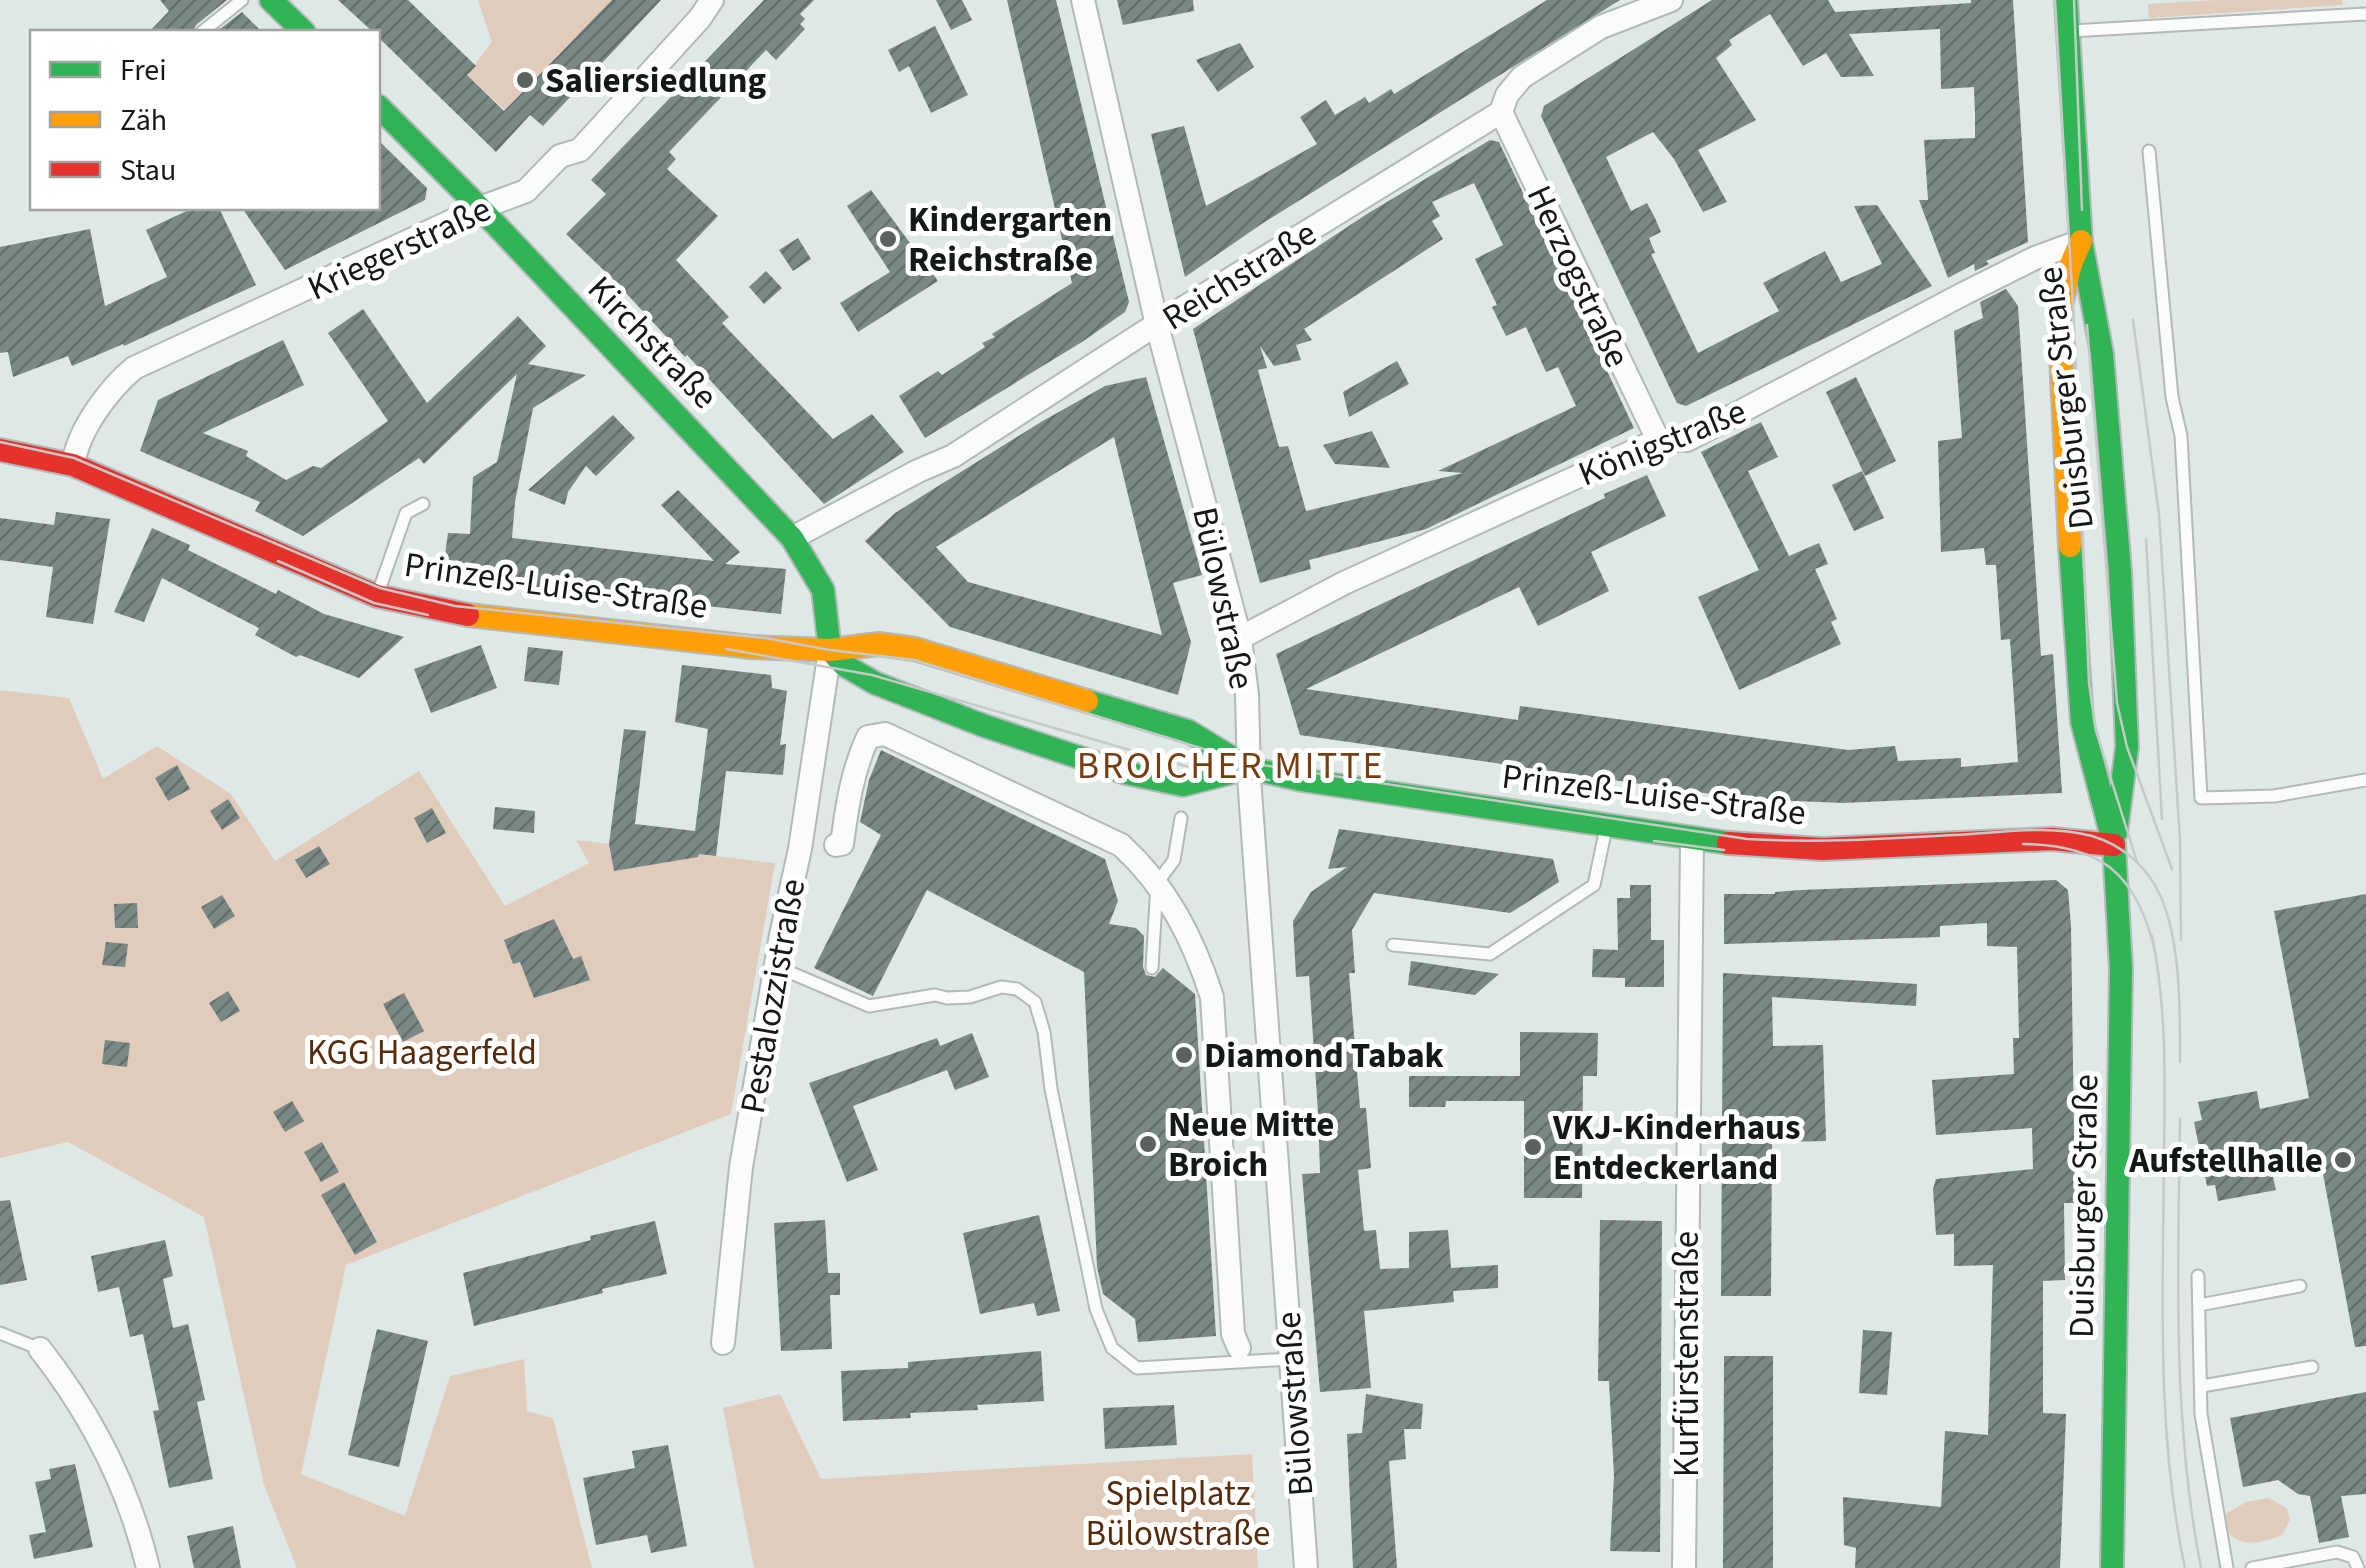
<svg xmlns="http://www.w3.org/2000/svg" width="2366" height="1568" font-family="'Source Sans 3',sans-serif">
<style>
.green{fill:#e1ccbc}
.building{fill:url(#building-hatch);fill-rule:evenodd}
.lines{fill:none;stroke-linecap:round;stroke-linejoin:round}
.lane-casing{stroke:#b2b9b8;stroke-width:15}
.street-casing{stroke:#b2b9b8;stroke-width:26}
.fast-casing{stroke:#b2b9b8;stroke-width:26}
.slow-casing{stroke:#b2b9b8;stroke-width:26}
.jam-casing{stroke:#b2b9b8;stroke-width:26}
.lane{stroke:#fafcfb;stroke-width:11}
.street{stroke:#fafcfb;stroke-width:22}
.fast{stroke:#30b455;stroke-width:22}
.slow{stroke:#ff9f0a;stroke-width:22}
.jam{stroke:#e5322d;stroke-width:22}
.tram{stroke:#c6c9c8;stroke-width:2.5}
.poi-dot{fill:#5a6160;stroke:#fff;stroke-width:4}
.labels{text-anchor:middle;stroke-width:10;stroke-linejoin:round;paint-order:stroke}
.poi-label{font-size:35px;font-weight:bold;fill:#131918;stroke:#fff;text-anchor:start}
.street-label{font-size:35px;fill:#131918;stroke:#fff}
.park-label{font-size:35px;fill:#572b0a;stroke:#fff}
.neighbourhood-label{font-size:38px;letter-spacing:2.5px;fill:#783d0e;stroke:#fff}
</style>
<defs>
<pattern id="building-hatch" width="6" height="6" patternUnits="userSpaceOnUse" patternTransform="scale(2.5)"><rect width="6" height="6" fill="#7a8886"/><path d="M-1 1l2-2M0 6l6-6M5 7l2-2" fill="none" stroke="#636e6d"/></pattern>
</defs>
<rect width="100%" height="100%" fill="#dee8e6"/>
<path class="green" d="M478 0H612L555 58 566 70 544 69 505 110 467 75 492 42Z
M2216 0H2342L2343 5 2149 18 2148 4Z
M0 690 69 698 103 779 157 746 231 794 275 861 419 771 505 906 589 863 576 840 775 863 731 1114 346 1265 301 1474 405 1516 450 1376 524 1359 527 1411 553 1418 592 1568H297L264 1485 204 1217 68 1142 0 1158Z
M780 1394 821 1479 1252 1454 1258 1568H754L723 1408Z
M2268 1498 2287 1508 2290 1520 2282 1535C2260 1544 2232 1550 2224 1522L2227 1513 2246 1502Z"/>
<path class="building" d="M160 0H227L196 25 193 32H149L169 11Z
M338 0H408L476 66 467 75 504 111 612 0H661L543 126 530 115 496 152 378 37V32H373Z
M764 0H814L800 14 805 19 800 24 805 29 776 60 766 50 669 152 676 159 667 169 718 216 676 260 729 317 722 323 833 439 872 414 904 452 824 504 687 355 685 357 614 280 566 234 606 194 591 180Z
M936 0H962L972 20 951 30Z
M1007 0H1056L1129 302 1125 312 1082 342 925 438 899 396 938 371 942 375 985 347 982 343 995 337 992 334 1072 283Z
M1117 0H1193L1194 11 1123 25Z
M1547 0H1620L1263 223 1185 277 1151 134 1184 126 1206 206 1317 144 1300 117 1326 100 1335 115 1365 97 1369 103 1391 89 1394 94Z
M1712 0H1828L1835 12 1971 3V0H2013L2028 242 1986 261 1989 264 1975 271 1974 264 1948 278 1919 200H1928L1924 140 1975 138V114L1974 87 1941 89 1940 29 1849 34 1874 76 1841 77 1826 53 1803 66 1770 14 1729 40 1732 45 1716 58 1756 120 1698 150 1727 202 1703 212 1674 159 1653 132 1606 157 1631 211 1647 203 1655 218 1661 232 1649 238 1655 253 1651 254 1698 353 1779 311 1763 283 1825 251 1841 282 1882 264 1854 206 1877 205 1932 286 1686 406 1677 403 1541 116 1544 106Z
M242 12 262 32H216Z
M935 26 968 95 931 113 909 66 899 72 888 50Z
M1240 43 1254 67 1218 92 1196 60Z
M378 140 427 188 425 200 285 270 242 208H378Z
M1490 140 1499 142 1634 428 1426 529 1309 560 1311 569 1260 583 1193 329 1367 214ZM1474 183 1503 245 1475 259 1497 305 1492 307 1506 336 1526 327 1546 372 1558 367 1576 406 1438 471 1463 473 1306 511 1288 446 1279 447 1258 370 1267 368 1260 346 1274 366 1301 360 1296 345 1312 340 1304 329 1443 239 1432 221 1440 216 1432 202Z
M871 190 938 281 858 332 840 303 890 272 847 206Z
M193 208H219L256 285 124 346 123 344 72 366 68 356 13 377 8 352 0 353V247L90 229 105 306 167 277 146 230Z
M798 238 811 259 793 271 779 250Z
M766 271 782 288 764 304 749 287Z
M2006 289 2018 306 2041 656 2053 654 2062 793 1843 803 1746 799 1300 735 1276 654 1605 498 1604 494 1647 475 1666 516 1591 552 1609 591 1538 626 1519 587 1306 689 1518 720 1520 706 1848 750 1895 746 1898 761 1961 758V767L2018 762 2010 639 2001 640 1996 565H1986L1984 548 1941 552 1938 441 1962 438 1954 331 1983 318 1980 302Z
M363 309 427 403 518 316 546 346 528 364 586 375 533 408 515 502 512 538 714 561 661 505 678 490 740 552 725 564 786 569 781 614 442 577 448 533 470 534 473 477 497 462 517 374 424 464 419 458 303 536 255 511 260 502 140 451 158 400 283 340 304 385 203 433 248 451 246 456 286 480 313 466 321 468 388 421 328 333Z
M1397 361 1409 384 1349 417 1343 392Z
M1146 377 1202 575 1173 583 1191 642 1178 695 950 627 865 541 895 513 1041 422 1105 386ZM1114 437 1162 635 968 582 936 547Z
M1856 377 1896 461 1865 476 1826 392Z
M613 415 635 438 596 476 586 466 568 492 565 505 528 490Z
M1761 422 1778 457 1748 471 1789 556 1819 543 1828 564 1815 569 1837 619 1831 622 1841 644 1739 690 1698 597 1759 570 1701 452Z
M1372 431 1390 468 1335 464 1323 445Z
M1862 471 1884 518 1854 531 1832 485Z
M56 512 110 519 93 624 46 617 53 567 0 560V518L54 525Z
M152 528 190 545 188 550 276 594 278 590 324 614 404 637 359 678 300 655 296 657 255 635 259 628 162 578 144 622 114 612Z
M481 645 497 688 431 713 414 669Z
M528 647 563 651 559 685 524 681Z
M682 665 771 675 772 688 787 691 780 745 786 744 783 775 726 771 716 856 699 854 698 857 614 871 609 844 624 729 646 731 635 824 695 831 708 729 675 722Z
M881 750 1105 859 1118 901 1109 924 1136 928 1144 936 1143 967 1146 975 1155 977 1163 968 1195 994 1216 1336 1138 1342 1135 1319 1103 1294 1097 1267 1084 972 927 890 873 996 814 968 881 835 860 822 869 780Z
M177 765 190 789 168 801 155 778Z
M228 799 240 818 222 830 210 811Z
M495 807 535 811 534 833 493 829Z
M432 808 446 833 427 843 414 818Z
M1339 829 1553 859 1559 882 1510 913 1374 893 1352 930 1355 973H1349L1360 1108H1366L1371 1168 1358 1170 1364 1231 1376 1230 1380 1269 1409 1268V1232L1448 1230 1451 1268 1498 1265V1288L1453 1291 1454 1302 1364 1311 1371 1388 1320 1392 1302 1174 1320 1173 1318 1112 1309 976 1296 977 1293 921 1311 892 1347 867 1328 869Z
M319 846 330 864 306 878 295 860Z
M2056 880 2068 890 2071 926 2075 1203H2064L2065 1280 2043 1281V1413L2066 1414 2060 1568H1855L1856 1548 1844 1545 1843 1497 1941 1507 1945 1431 1988 1435 1993 1265 1954 1266V1234L1936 1235 1933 1189 1936 1179 2033 1169 2032 1128 1936 1135 1932 1080 2014 1074 2013 1038H2019L2017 947 1987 946V923L1940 926V937L1724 944V894H1775V892L1801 890Z
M1630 885H1651V940H1664V987H1625V978L1592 977 1593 949 1618 950 1617 898H1630Z
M2366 894V1346L2355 1347 2321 1163 2272 1173 2276 1190 2218 1201 2215 1185 2207 1186 2194 1122 2202 1120 2198 1102 2257 1091 2260 1109 2309 1098 2274 911Z
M222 895 235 916 214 929 201 907Z
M137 903 138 928H115L114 904Z
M554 919 573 959 581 956 590 980 534 998 520 962 513 964 504 940Z
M106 942 128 944 125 967 102 965Z
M1411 961 1499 974 1475 995 1408 985Z
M1723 973 1917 984 1916 1006 1772 997 1773 1046 1823 1045 1826 1141 1772 1142 1771 1296H1721Z
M228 991 240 1011 221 1022 209 1003Z
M404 993 424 1031 403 1042 383 1004Z
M1520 1032 1598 1033 1597 1076H1583L1582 1198H1524V1101H1446L1445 1107H1409V1076H1520Z
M972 1033 989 1077 955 1090 947 1070 853 1106 878 1170 847 1182 809 1083 937 1038 940 1046Z
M105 1040 130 1043 127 1067 102 1064Z
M292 1101 304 1121 285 1132 273 1112Z
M322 1142 339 1172 321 1182 304 1152Z
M344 1182 377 1242 355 1255 321 1195Z
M10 1200 27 1280 0 1285V1201Z
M1039 1215 1060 1311 1037 1316 1034 1303 980 1314 963 1233Z
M825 1220 828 1273H840V1295H830L832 1349 781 1351 774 1223Z
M1600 1220 1662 1221 1660 1552 1610 1551 1614 1476 1609 1381H1598Z
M655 1221 667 1274 602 1289 603 1293 474 1326 463 1273 591 1240 590 1236Z
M165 1240 173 1276 163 1279 173 1328 188 1324 205 1400 197 1402 213 1479 169 1488 153 1411 159 1410 143 1334 130 1337 119 1287 98 1292 91 1256Z
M377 1329 428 1341 399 1467 348 1455Z
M1863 1330 1892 1332 1887 1395 1859 1393Z
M1041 1351 1044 1401 977 1405 978 1410 910 1413 911 1418 843 1421 841 1371 908 1368V1362Z
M1724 1356H1773V1568H1723Z
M2366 1392V1494L2341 1496 2349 1537 2319 1543 2310 1496 2298 1494 2278 1480 2243 1487 2230 1418Z
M1366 1394 1423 1404 1421 1429H1404L1406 1459 1389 1461 1397 1568H1353L1347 1434 1362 1433Z
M1174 1405 1177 1445 1105 1449 1103 1408Z
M668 1445 687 1546 651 1553 647 1535 596 1545 583 1478 635 1468 632 1451Z
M75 1464 93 1547 34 1559 29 1535 46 1532 35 1482 51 1479 49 1469Z
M233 1526 241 1568H194L187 1536Z"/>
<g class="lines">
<g class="lane-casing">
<path id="lane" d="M2071 31 2366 14
M202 32 242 0
M2149 151 2172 397 2181 436 2201 798 2274 796 2366 780
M377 596 406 513 423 504
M1393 945 1490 954 1594 885 1606 828
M775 966 869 1006 935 995 947 998 970 997 1001 987 1017 989 1035 1002 1044 1032 1051 1089 1096 1309 1112 1348 1137 1368 1291 1359
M1152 968 1157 883 1174 860 1181 818
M2198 1276 2201 1414 2227 1568
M2199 1305 2300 1286
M0 1333 40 1349
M2202 1386 2312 1367
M2252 1568 2337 1552 2353 1557 2358 1568"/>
</g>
<g class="street-casing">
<path id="street" d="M1083 0 1157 325 1240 638 1247 695 1249 777 1306 1568
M1501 112 1658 440
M73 465C78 430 108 390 134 368L480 208 526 191 560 156 580 150 700 18 712 0
M792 538 918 471 953 456 1143 333 1501 112 1507 95 1522 77 1601 27 1671 0
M1240 638 1344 583 1658 440H1687L1963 294 2035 258 2081 241
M836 845 842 844C847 807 852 771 868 737L885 734 1121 845C1167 887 1193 938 1212 997L1233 1334 1239 1348
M723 1343 741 1167 781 935 800 849 830 650
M40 1349C91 1414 129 1488 148 1568
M1684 1568 1692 841"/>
</g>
<g class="fast-casing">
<path id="fast" d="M271 0 304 32
M2066 0 2081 241 2102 354 2120 571 2127 747 2116 832
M378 106 480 208 792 538 823 590 830 650
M2070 546 2082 722 2114 845 2121 969 2112 1568
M830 650 844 665 875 683 982 725 1126 773 1183 785 1249 768
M1087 701 1188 731 1249 768 1302 780 1728 843"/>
</g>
<g class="slow-casing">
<path id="slow" d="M2070 546 2059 313 2071 264 2081 241
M468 615 751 647 830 650 879 644 915 649 1087 701"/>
</g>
<g class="jam-casing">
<path id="jam" d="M0 450 73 465 377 596 468 615
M1728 843 1822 849 2052 839 2114 845"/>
</g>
<use href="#lane" class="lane"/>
<use href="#street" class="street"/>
<use href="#fast" class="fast"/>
<use href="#slow" class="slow"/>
<use href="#jam" class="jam"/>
<path class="tram" d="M2055 0 2074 323 2089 683 2096 731 2137 862
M2074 0 2082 210
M2133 320 2159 514 2180 840 2181 940
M2087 325 2117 703 2127 747 2172 869
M0 442 74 458 380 588 455 606 765 638 830 650 914 660 1249 763 1747 839C1817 843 1885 839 1954 835 1999 833 2048 824 2092 836 2122 845 2147 866 2160 895 2181 941 2180 1011 2180 1062
M2146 539 2162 819
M278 561 374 603 428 615
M726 649 872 675 1185 766 1269 780
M1654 841 1724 850
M2023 844C2100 845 2135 872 2154 947
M2152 936C2167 1009 2165 1082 2164 1156 2163 1294 2156 1433 2185 1568
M2180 1119C2178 1269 2172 1420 2201 1568"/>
</g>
<g class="poi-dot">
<circle cx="525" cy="80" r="10"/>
<circle cx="888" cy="239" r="10"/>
<circle cx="1184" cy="1055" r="10"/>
<circle cx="1148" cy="1144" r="10"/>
<circle cx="1533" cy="1147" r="10"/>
<circle cx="2343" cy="1160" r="10"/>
</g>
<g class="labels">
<g class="poi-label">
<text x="545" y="92">Saliersiedlung</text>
<text x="908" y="231">Kindergarten<tspan x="908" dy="40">Reichstraße</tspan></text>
<text x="1204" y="1067">Diamond Tabak</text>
<text x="1168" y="1136">Neue Mitte<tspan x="1168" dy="40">Broich</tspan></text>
<text x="1553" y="1139">VKJ-Kinderhaus<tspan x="1553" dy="40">Entdeckerland</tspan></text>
<text x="2323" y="1172" text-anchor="end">Aufstellhalle</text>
</g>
<g class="street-label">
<text transform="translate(399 248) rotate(-25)" y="12">Kriegerstraße</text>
<text transform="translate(1239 275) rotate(-32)" y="12">Reichstraße</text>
<text transform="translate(1579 276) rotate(65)" y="12">Herzogstraße</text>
<text transform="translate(653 342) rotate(46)" y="12">Kirchstraße</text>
<text transform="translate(2065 398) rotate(-97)" y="12">Duisburger Straße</text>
<text transform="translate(1662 442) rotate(-22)" y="12">Königstraße</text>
<text transform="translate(556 585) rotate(8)" y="12">Prinzeß-Luise-Straße</text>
<text transform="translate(1224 598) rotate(78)" y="12">Bülowstraße</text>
<text transform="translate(1654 794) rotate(7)" y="12">Prinzeß-Luise-Straße</text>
<text transform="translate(772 996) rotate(-80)" y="12">Pestalozzistraße</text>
<text transform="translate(2083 1206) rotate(-89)" y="12">Duisburger Straße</text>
<text transform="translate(1686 1354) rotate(-90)" y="12">Kurfürstenstraße</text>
<text transform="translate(1294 1404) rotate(-94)" y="12">Bülowstraße</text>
</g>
<g class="park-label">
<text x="422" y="1064">KGG Haagerfeld</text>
<text x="1178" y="1505">Spielplatz<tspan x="1178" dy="40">Bülowstraße</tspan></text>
</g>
<g class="neighbourhood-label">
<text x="1231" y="778">BROICHER MITTE</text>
</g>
</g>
<rect x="30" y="30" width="350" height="180" fill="#ffffff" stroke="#a1a3a3" stroke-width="2.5"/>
<rect x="50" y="62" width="50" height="15" fill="#30b455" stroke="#a1a3a3" stroke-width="2.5"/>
<text x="120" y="80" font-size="30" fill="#131918">Frei</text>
<rect x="50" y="112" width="50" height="15" fill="#ff9f0a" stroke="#a1a3a3" stroke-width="2.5"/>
<text x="120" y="130" font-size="30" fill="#131918">Zäh</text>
<rect x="50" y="162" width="50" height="15" fill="#e5322d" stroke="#a1a3a3" stroke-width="2.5"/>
<text x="120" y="180" font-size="30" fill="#131918">Stau</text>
</svg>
